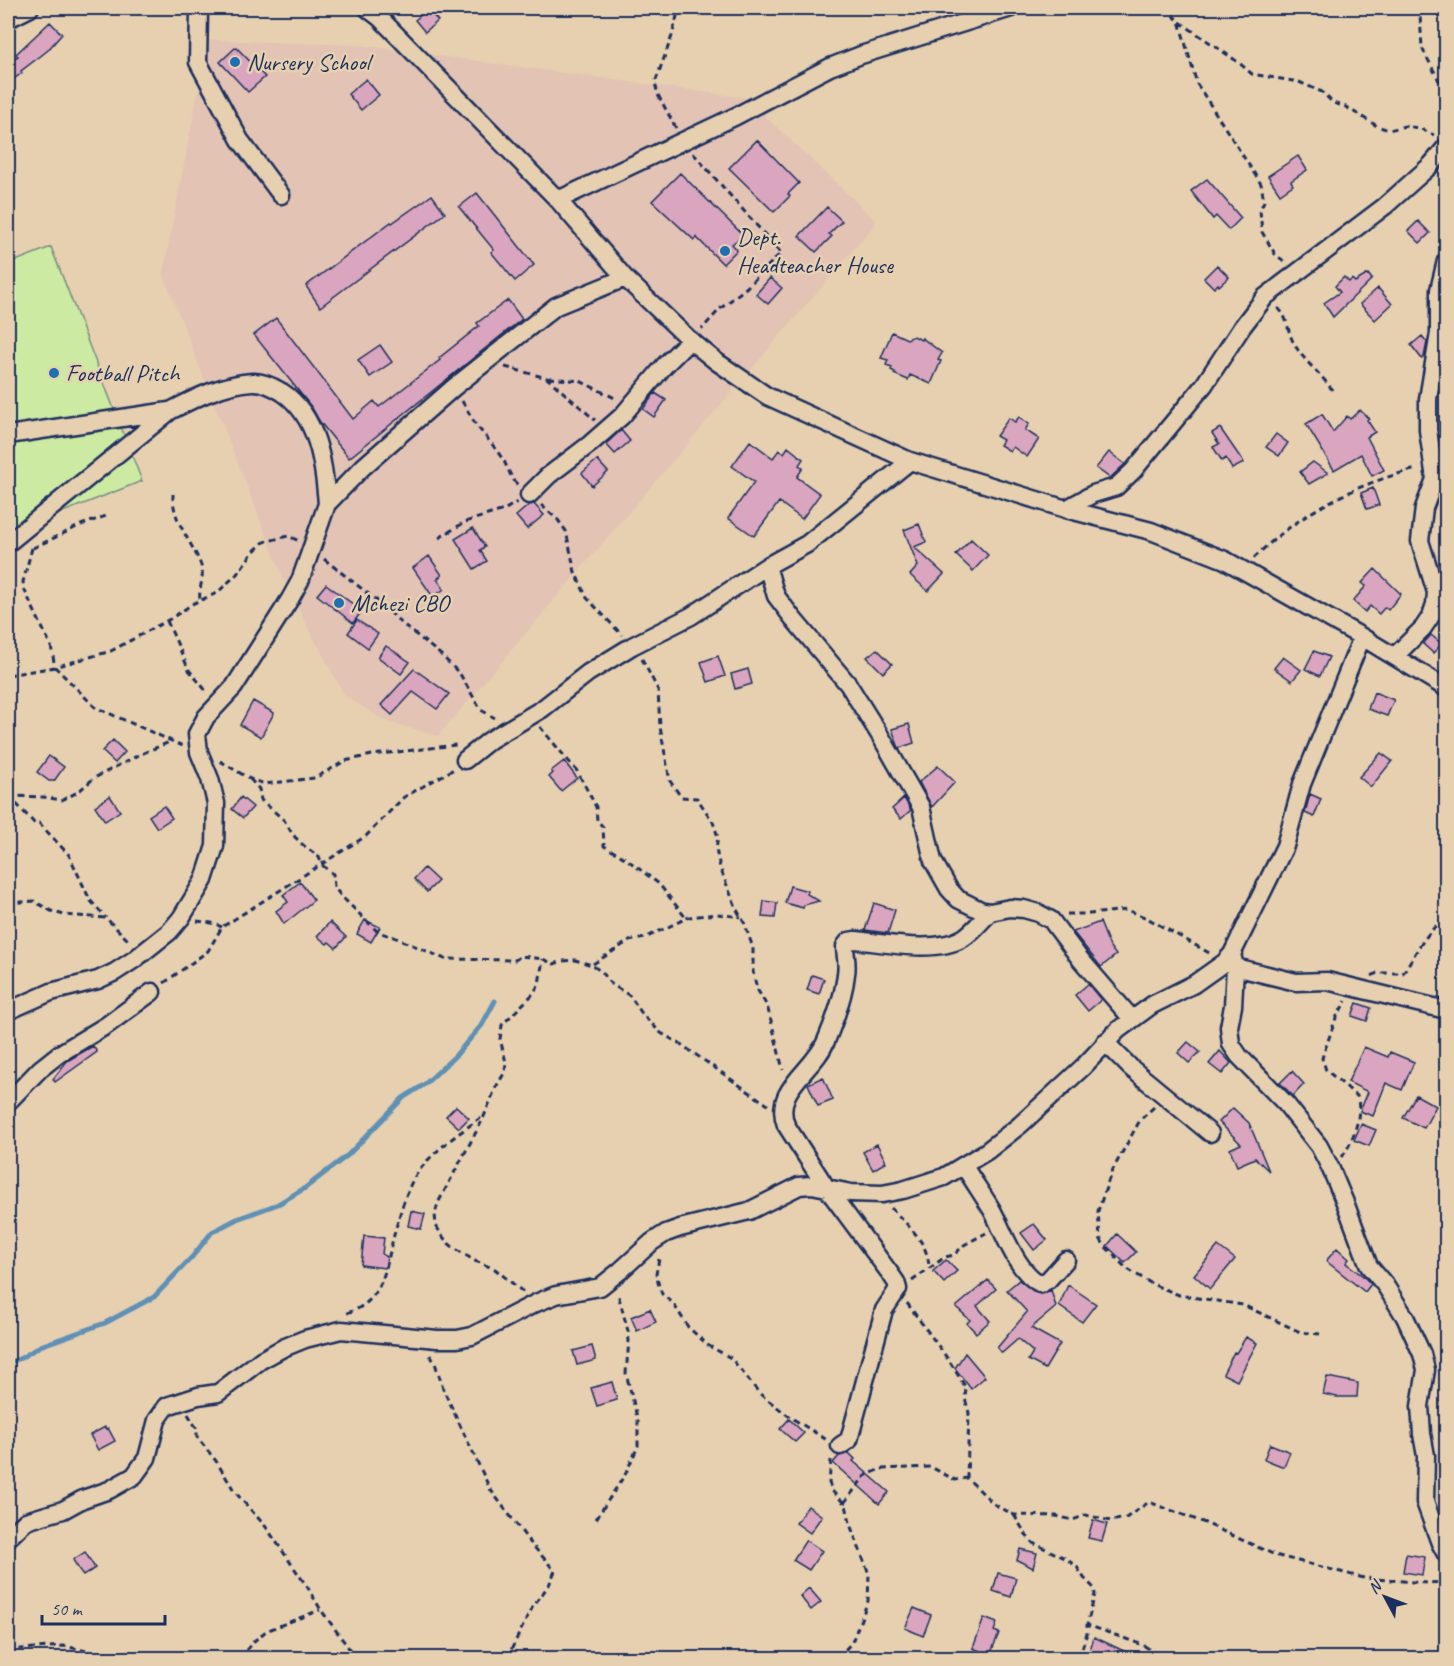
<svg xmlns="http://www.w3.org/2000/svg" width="1454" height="1666" font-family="Caveat,sans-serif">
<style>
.built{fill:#e3c3b4}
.green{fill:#cceaa2;stroke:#748c80;stroke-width:1.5}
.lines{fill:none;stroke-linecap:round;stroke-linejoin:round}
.stream{stroke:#5f90b5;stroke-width:5}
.building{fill:#daa5be;stroke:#1b2f5e;stroke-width:1.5}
.minor-casing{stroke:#1b2f5e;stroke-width:21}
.path{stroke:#1b2f5e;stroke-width:3;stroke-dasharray:6 4.5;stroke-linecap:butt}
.minor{stroke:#e7d0b0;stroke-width:16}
.poi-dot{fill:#1f6fb2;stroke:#e7d0b0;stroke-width:2}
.labels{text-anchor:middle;stroke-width:5;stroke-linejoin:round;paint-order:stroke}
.poi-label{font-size:24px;fill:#1b2f5e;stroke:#e7d0b0;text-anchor:start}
</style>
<rect width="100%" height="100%" fill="#e7d0b0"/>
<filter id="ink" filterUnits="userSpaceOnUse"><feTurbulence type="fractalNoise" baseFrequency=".0167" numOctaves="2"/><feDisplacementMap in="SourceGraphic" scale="12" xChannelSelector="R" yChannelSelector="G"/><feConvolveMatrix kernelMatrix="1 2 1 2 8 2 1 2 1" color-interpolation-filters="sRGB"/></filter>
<g filter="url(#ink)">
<path class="built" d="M208 40 360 45 746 98 877 222 438 736 385 721 345 696 288 590 163 274Z"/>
<path class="green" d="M51 247 142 481 12 532 8 520V264Z"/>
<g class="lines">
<path class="stream" d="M8 1363 21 1358 40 1346 105 1323 154 1297 192 1257 212 1232 237 1219 278 1204 305 1188 348 1155 403 1098 425 1084 456 1055 482 1025 495 1001"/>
</g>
<path class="building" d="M428 9 438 21 425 32 415 20Z
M50 22 62 34 47 51 21 71 22 73 8 83V50L13 59 18 56 16 54Z
M236 47 265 77 248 92 220 62Z
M366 79 379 95 361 110 348 94Z
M757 140 799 183 788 194 790 196 774 212 729 168Z
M1298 156 1307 170 1291 181 1293 185 1280 194 1268 176Z
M680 173 743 235 732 244 737 250 723 264 696 237 694 240 652 201Z
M1207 179 1241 218 1229 230 1216 216 1213 219 1191 191Z
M477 193 534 265 515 281 491 252 494 250 459 207Z
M432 195 445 213 320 307 306 286 391 222 392 223Z
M827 207 842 221 829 234 832 236 816 252 799 236Z
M1418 221 1430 233 1420 243 1408 231Z
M1217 265 1229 277 1219 286 1218 284 1214 288 1204 278Z
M1368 274 1372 279 1333 317 1324 303 1340 292 1335 286 1344 277 1349 282 1352 279 1355 282Z
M770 278 782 288 768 304 756 294Z
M1378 288 1392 304 1375 320 1360 304Z
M508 300 522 319 349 458 320 422 312 408 254 335 276 318 353 419 374 401 379 407 440 360 439 358 479 326 477 323Z
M892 332 907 339 914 336 921 340 922 338 942 353 938 360 941 361 931 384 910 375 908 380 894 374 895 372 891 370 892 367 886 365 888 360 881 358Z
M1422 336 1427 342 1424 357 1422 359 1411 345Z
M380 345 392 362 370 377 358 360Z
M655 393 666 400 654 417 643 409Z
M1360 410 1369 419 1367 420 1375 432 1367 437 1384 470 1372 476 1361 454 1334 470 1306 424 1322 414 1333 432 1347 416 1350 419Z
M1019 417 1029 424 1025 430 1039 439 1027 457 1013 447 1010 451 1000 445 1003 440 996 436 1009 418 1015 422Z
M1220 428 1244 463 1232 469 1226 458 1222 461 1213 447 1219 444 1212 433Z
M621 430 630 441 615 454 606 444Z
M1276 434 1288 443 1279 456 1266 447Z
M750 441 773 458 779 450 784 453 788 447 803 459 799 465 803 468 797 477 820 494 802 519 779 502 754 536 728 518 754 482 732 466Z
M1109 452 1125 464 1110 478 1096 468Z
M597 460 608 472 592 486 582 473Z
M1313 462 1328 473 1309 484 1300 472Z
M1373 488 1379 505 1367 509 1361 493Z
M534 504 544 515 527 529 516 516 529 505Z
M919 524 926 542 914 547 944 574 928 591 910 575 918 566 904 530Z
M473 528 485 547 480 550 487 561 474 569 455 539Z
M971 539 988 555 973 571 956 555Z
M429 556 442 575 437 579 444 589 433 597 413 568Z
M1375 569 1401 594 1388 610 1385 607 1379 614 1370 606 1365 612 1353 601 1366 586 1362 583Z
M326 584 362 611 353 623 317 595Z
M357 620 378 634 368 648 348 633Z
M1431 635 1442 644 1433 653 1423 644Z
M386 646 410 662 401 674 378 657Z
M877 649 892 664 883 673 867 657Z
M1314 651 1329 657 1320 676 1305 669Z
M718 656 725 676 708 682 701 662Z
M1283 657 1301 670 1292 681 1274 668Z
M414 669 449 694 437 709 413 692 392 715 381 705Z
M748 669 752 684 735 689 731 674Z
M1374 692 1394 700 1387 716 1368 709Z
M253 701 274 713 261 737 240 725Z
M909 724 914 743 899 748 892 729Z
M113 740 125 752 115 763 102 751Z
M1381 753 1392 761 1371 787 1359 777Z
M49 756 64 767 54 781H49L37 772Z
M564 761 577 778 561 791 549 777 553 773 551 771Z
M938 766 955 782 932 807 919 782Z
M1310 794 1321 799 1314 817 1305 813Z
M110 796 120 811 105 821 95 806Z
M241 797 253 807 243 818 232 809Z
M904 798 911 810 901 819 892 809Z
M164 806 172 818 157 828 149 816Z
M424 868 438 881 427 892 414 879Z
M300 882 314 900 284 924 276 911 288 902 283 895Z
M790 886 808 891 807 894 819 901 804 905 803 908 785 903Z
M764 901 777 903 775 918 762 917Z
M874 903 895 910 888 933 865 930Z
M365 920 380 927 371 942 357 934Z
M330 922 346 937 336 948 329 942 327 944 317 936Z
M1100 922 1110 947 1116 955 1101 967 1073 932Z
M812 975 824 979 819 994 807 990Z
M1088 984 1101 1000 1088 1011 1075 995Z
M1357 1003 1371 1008 1367 1021 1352 1016Z
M1188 1042 1200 1052 1189 1063 1178 1053Z
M93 1046 97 1052 55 1082 53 1079 67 1061Z
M1364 1047 1388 1057 1390 1052 1414 1062 1402 1090 1386 1083 1373 1116 1360 1111 1368 1092 1348 1082Z
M1220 1051 1231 1063 1222 1074 1209 1064Z
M1292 1071 1304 1084 1293 1096 1280 1083Z
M823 1077 833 1100 818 1106 808 1084Z
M1416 1095 1436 1106 1424 1128 1403 1118Z
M456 1106 469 1118 459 1128 446 1116Z
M1233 1108 1249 1123 1269 1171 1255 1158 1237 1166 1230 1149 1241 1144 1219 1122Z
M1361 1124 1376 1130 1369 1146 1354 1140Z
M877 1144 886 1162 873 1170 863 1152Z
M411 1211 425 1214 421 1229 408 1226Z
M1034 1224 1047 1240 1034 1250 1021 1233Z
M1117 1234 1136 1252 1125 1263 1107 1246Z
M364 1236 384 1238 382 1254 387 1257 385 1268 361 1265Z
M1218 1246 1235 1259 1210 1289 1194 1275Z
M1337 1248 1349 1259 1346 1263 1363 1276 1371 1284 1365 1292 1326 1261Z
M946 1260 957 1271 944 1283 933 1271Z
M988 1280 996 1289 977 1306 990 1321 976 1333 967 1323 970 1320 956 1307Z
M1019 1280 1036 1293 1041 1294 1051 1290 1056 1307 1031 1328 1060 1344 1045 1369 1028 1360 1033 1352 1018 1339 1002 1353 997 1348 1027 1312 1007 1290Z
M1068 1285 1096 1304 1082 1322 1059 1306Z
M650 1309 656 1322 637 1331 631 1317Z
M1246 1337 1257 1343 1237 1381 1223 1374 1234 1352 1236 1353Z
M592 1346 596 1360 577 1365 573 1351Z
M965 1353 985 1377 971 1389 955 1368Z
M1327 1377 1358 1383 1357 1397H1337L1323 1394Z
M612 1382 617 1400 597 1406 591 1388Z
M789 1419 804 1433 795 1442 780 1429Z
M105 1427 106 1429 108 1428 115 1441 98 1450 90 1435Z
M1270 1444 1290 1452 1284 1467 1264 1459Z
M849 1453 855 1459 853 1461 889 1492 879 1504 833 1463 839 1456Z
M808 1506 822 1516 810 1533 796 1523Z
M1093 1520 1107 1524 1102 1541 1088 1538Z
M806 1540 822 1551 809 1570 793 1560Z
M1020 1549 1037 1553 1033 1568 1017 1560Z
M85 1552 95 1568 83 1576 73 1560Z
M1406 1554 1425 1557 1422 1575 1403 1572Z
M998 1573 1016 1578 1011 1597 993 1591Z
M809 1588 821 1602 811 1610 800 1596Z
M914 1608 931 1615 923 1636 905 1628Z
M984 1618 997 1623 994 1631 999 1633 990 1655 973 1648Z
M1094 1637 1141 1659H1087Z"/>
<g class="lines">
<g class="minor-casing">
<path id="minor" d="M197 8 199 11 198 62 240 140 281 195
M367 8 380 18 558 200 625 278 690 340 717 362 767 396 910 461 1066 509 1151 531 1225 560 1362 637 1446 688
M8 19 30 8
M558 200 736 116 830 67 861 55 1011 8
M8 435 169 411
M529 495 548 476 590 444 622 416 665 365 690 340
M1066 509 1093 494 1116 487 1133 471 1204 385 1242 327 1265 297 1385 206 1431 165 1446 147
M8 543 170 411C195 398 223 384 252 382 262 381 274 387 282 392 318 416 324 464 327 504
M767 566 776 596 795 621 848 684 881 737 921 807 933 861 949 889 958 899 980 910 990 912 1010 908 1024 909 1038 913 1051 920 1081 960 1132 1019
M1395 656 1423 628 1431 616 1435 604 1436 592 1420 541 1424 508 1435 479 1428 430V399L1439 333V290L1446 261
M465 760 490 740 542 709 588 673 632 646 691 616 767 566 807 544 910 461
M1232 954 1235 967 1233 1006 1229 1027 1231 1044 1239 1056 1286 1104 1319 1146 1330 1167 1346 1205 1369 1266 1385 1285 1405 1317 1422 1354 1426 1370 1420 1406 1422 1434 1426 1456 1425 1502 1440 1543 1446 1554
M1235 967 1296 982 1327 981 1446 1010
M8 1011 51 992 98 980 115 972 135 959 169 932 181 918 204 880 215 846 216 803 210 779 199 752 197 734 206 717 234 687 290 599 300 581 327 504 363 467 453 388 556 306 625 278
M1105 1042 1131 1068 1210 1133
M8 1102 40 1069 59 1054 107 1025 152 992
M964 1166C973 1181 983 1195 992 1210 1004 1232 1017 1273 1041 1284L1048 1280 1066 1260
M840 1446 849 1440 884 1310 898 1289 896 1282 889 1272 826 1187 786 1125C772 1089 814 1071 826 1041 834 1022 844 994 846 974 848 964 845 955 845 946L849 941 855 940C885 943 936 954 963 938 974 931 981 921 990 912
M8 1538 26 1521 63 1510 83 1499 109 1490 134 1476 147 1458 157 1420 167 1406 198 1396 218 1393 261 1360 283 1348 305 1339 341 1330 437 1339H457L472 1336 536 1303 556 1295 600 1287 620 1271 652 1242 666 1233 680 1228 749 1211 799 1186 812 1185 851 1193 882 1194 903 1190 944 1177 987 1151 1020 1125 1083 1067 1118 1030 1152 1005 1194 984 1225 962 1232 954 1285 846 1302 784 1362 637"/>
</g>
<path class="path" d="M1165 8 1179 21 1197 84 1261 184 1264 201 1260 210 1262 232 1275 254 1286 263
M1416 8 1420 15 1422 48 1446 94
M1180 22 1238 62 1252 74 1299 82 1322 92 1333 103 1346 107 1377 126 1389 130 1405 126 1419 128 1434 135
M676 128 658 95 655 83 672 36 679 8
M693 153 781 253 747 287 720 309 702 329
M1278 308C1287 316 1287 327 1291 337 1299 358 1320 372 1332 390
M505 367 547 378 595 420
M549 378 580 381 617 399
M462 401 476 425 492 444 504 461 513 480 518 485
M173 494C172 521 191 540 200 563 206 577 198 587 200 600
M541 505 558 520 566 531 575 572 587 598 622 635
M439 538 465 522 504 510 517 502
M32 548 23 582 24 589 51 646 55 667 95 707 183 746
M33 548 81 525 109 515
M1254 558C1298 514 1356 483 1417 469
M324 559 385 607 399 621 441 655 460 674 481 710 495 718
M167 621 189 670 207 692
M642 659 658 690 660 727 670 781 681 797 697 798 713 822 718 837 716 849 720 868 737 910 744 922 753 948V972L757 989 767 1006 772 1024 783 1070
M8 675 55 667 111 651 170 619 194 603 217 593 237 574 253 552 264 542 288 536 299 541
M540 727 577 771 592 799 596 807 597 820 603 827 604 846 625 858 659 884 686 918
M220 761 250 779 265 784 315 778 345 761 372 755 456 745
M250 779 259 789 261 800 284 820 293 835 303 845 319 857 322 865 333 874 334 887 341 896 378 932 394 937 445 959 515 960 521 956 543 959 554 964 563 961 575 960 592 965 603 973 610 983 630 996 643 1015 661 1033 682 1045 768 1105
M9 796 43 797 62 800 78 792 94 778 141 754 172 741
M9 796 35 824 39 823 69 855 90 900 106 918
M8 903 34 901 51 911 64 915 106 918 130 942
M1067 914H1090L1127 910 1147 918 1211 954
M197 921 212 923 222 927
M593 964 629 941 645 938 689 917 717 914 741 917
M1372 976 1377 973H1403C1416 953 1426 931 1446 918
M164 983 208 951 222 927 366 836 404 797 454 769
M1154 1107 1140 1120 1111 1173 1098 1211 1100 1238 1104 1245 1126 1268 1152 1284 1179 1295 1243 1305 1300 1332 1320 1334
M1342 1157C1353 1142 1363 1114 1357 1096L1326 1070 1322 1058 1336 1018 1346 1001
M891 1208C908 1226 929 1242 929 1269
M659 1259 656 1274 659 1286 662 1294 673 1303 688 1327 709 1346 731 1358 760 1394 790 1417 827 1440
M912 1281 945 1257 954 1255 964 1245 986 1233
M523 1292 495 1269 475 1261 454 1248 446 1241 436 1226 435 1214 438 1203 483 1119 496 1087 505 1072 506 1062 500 1039 502 1025 533 994 539 984 543 959
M907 1303 950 1362 966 1388 965 1398 969 1413 967 1478 994 1504 1014 1515 1056 1516 1073 1520 1086 1515 1111 1521 1126 1518 1149 1502 1205 1523 1275 1555 1364 1578 1427 1583 1446 1582
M347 1313C383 1302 385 1270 393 1239 397 1223 406 1191 414 1178 430 1152 460 1133 483 1116
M430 1355 435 1363 444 1391 490 1489 528 1540 555 1571 549 1585 533 1606 507 1658
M188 1414 197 1429V1437L216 1461 235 1492 266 1527 308 1588 321 1610 356 1658
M831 1460 829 1483 833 1492 846 1505 851 1527 869 1574 868 1601 852 1642 838 1658
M844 1503 865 1476 881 1469 931 1467 955 1480 967 1478
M1014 1515 1027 1536 1033 1543 1065 1558 1077 1567 1084 1578 1094 1588 1095 1594 1087 1625 1143 1645 1163 1658
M596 1519 626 1473 638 1446V1421L626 1373 629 1341 628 1331 618 1294
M8 1650 64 1646 106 1655 111 1658
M239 1658 254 1641 266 1631 320 1610
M1079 1658 1087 1633V1625
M1441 1658 1446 1655"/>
<use href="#minor" class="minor"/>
</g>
</g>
<g class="poi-dot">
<circle cx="235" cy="62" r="6"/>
<circle cx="725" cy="251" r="6"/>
<circle cx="54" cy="373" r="6"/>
<circle cx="339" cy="603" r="6"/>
</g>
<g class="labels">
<g class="poi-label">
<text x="247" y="70">Nursery School</text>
<text x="737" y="245">Dept.<tspan x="737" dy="28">Headteacher House</tspan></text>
<text x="66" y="381">Football Pitch</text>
<text x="351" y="611">Mchezi CBO</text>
</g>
</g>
<rect width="1454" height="1666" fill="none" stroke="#e7d0b0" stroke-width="30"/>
<rect x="15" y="15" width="1424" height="1636" fill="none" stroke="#1b2f5e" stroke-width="2" filter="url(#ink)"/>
<g transform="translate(1385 1597) rotate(311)" stroke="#e7d0b0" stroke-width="4.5" paint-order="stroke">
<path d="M0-4.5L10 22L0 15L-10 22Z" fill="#1b2f5e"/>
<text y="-9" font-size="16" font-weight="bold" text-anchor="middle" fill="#1b2f5e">N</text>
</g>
<path d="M42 1615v9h123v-9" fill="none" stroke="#1b2f5e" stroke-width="3"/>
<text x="51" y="1615" font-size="18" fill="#1b2f5e" stroke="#e7d0b0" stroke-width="4.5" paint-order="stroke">50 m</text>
</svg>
